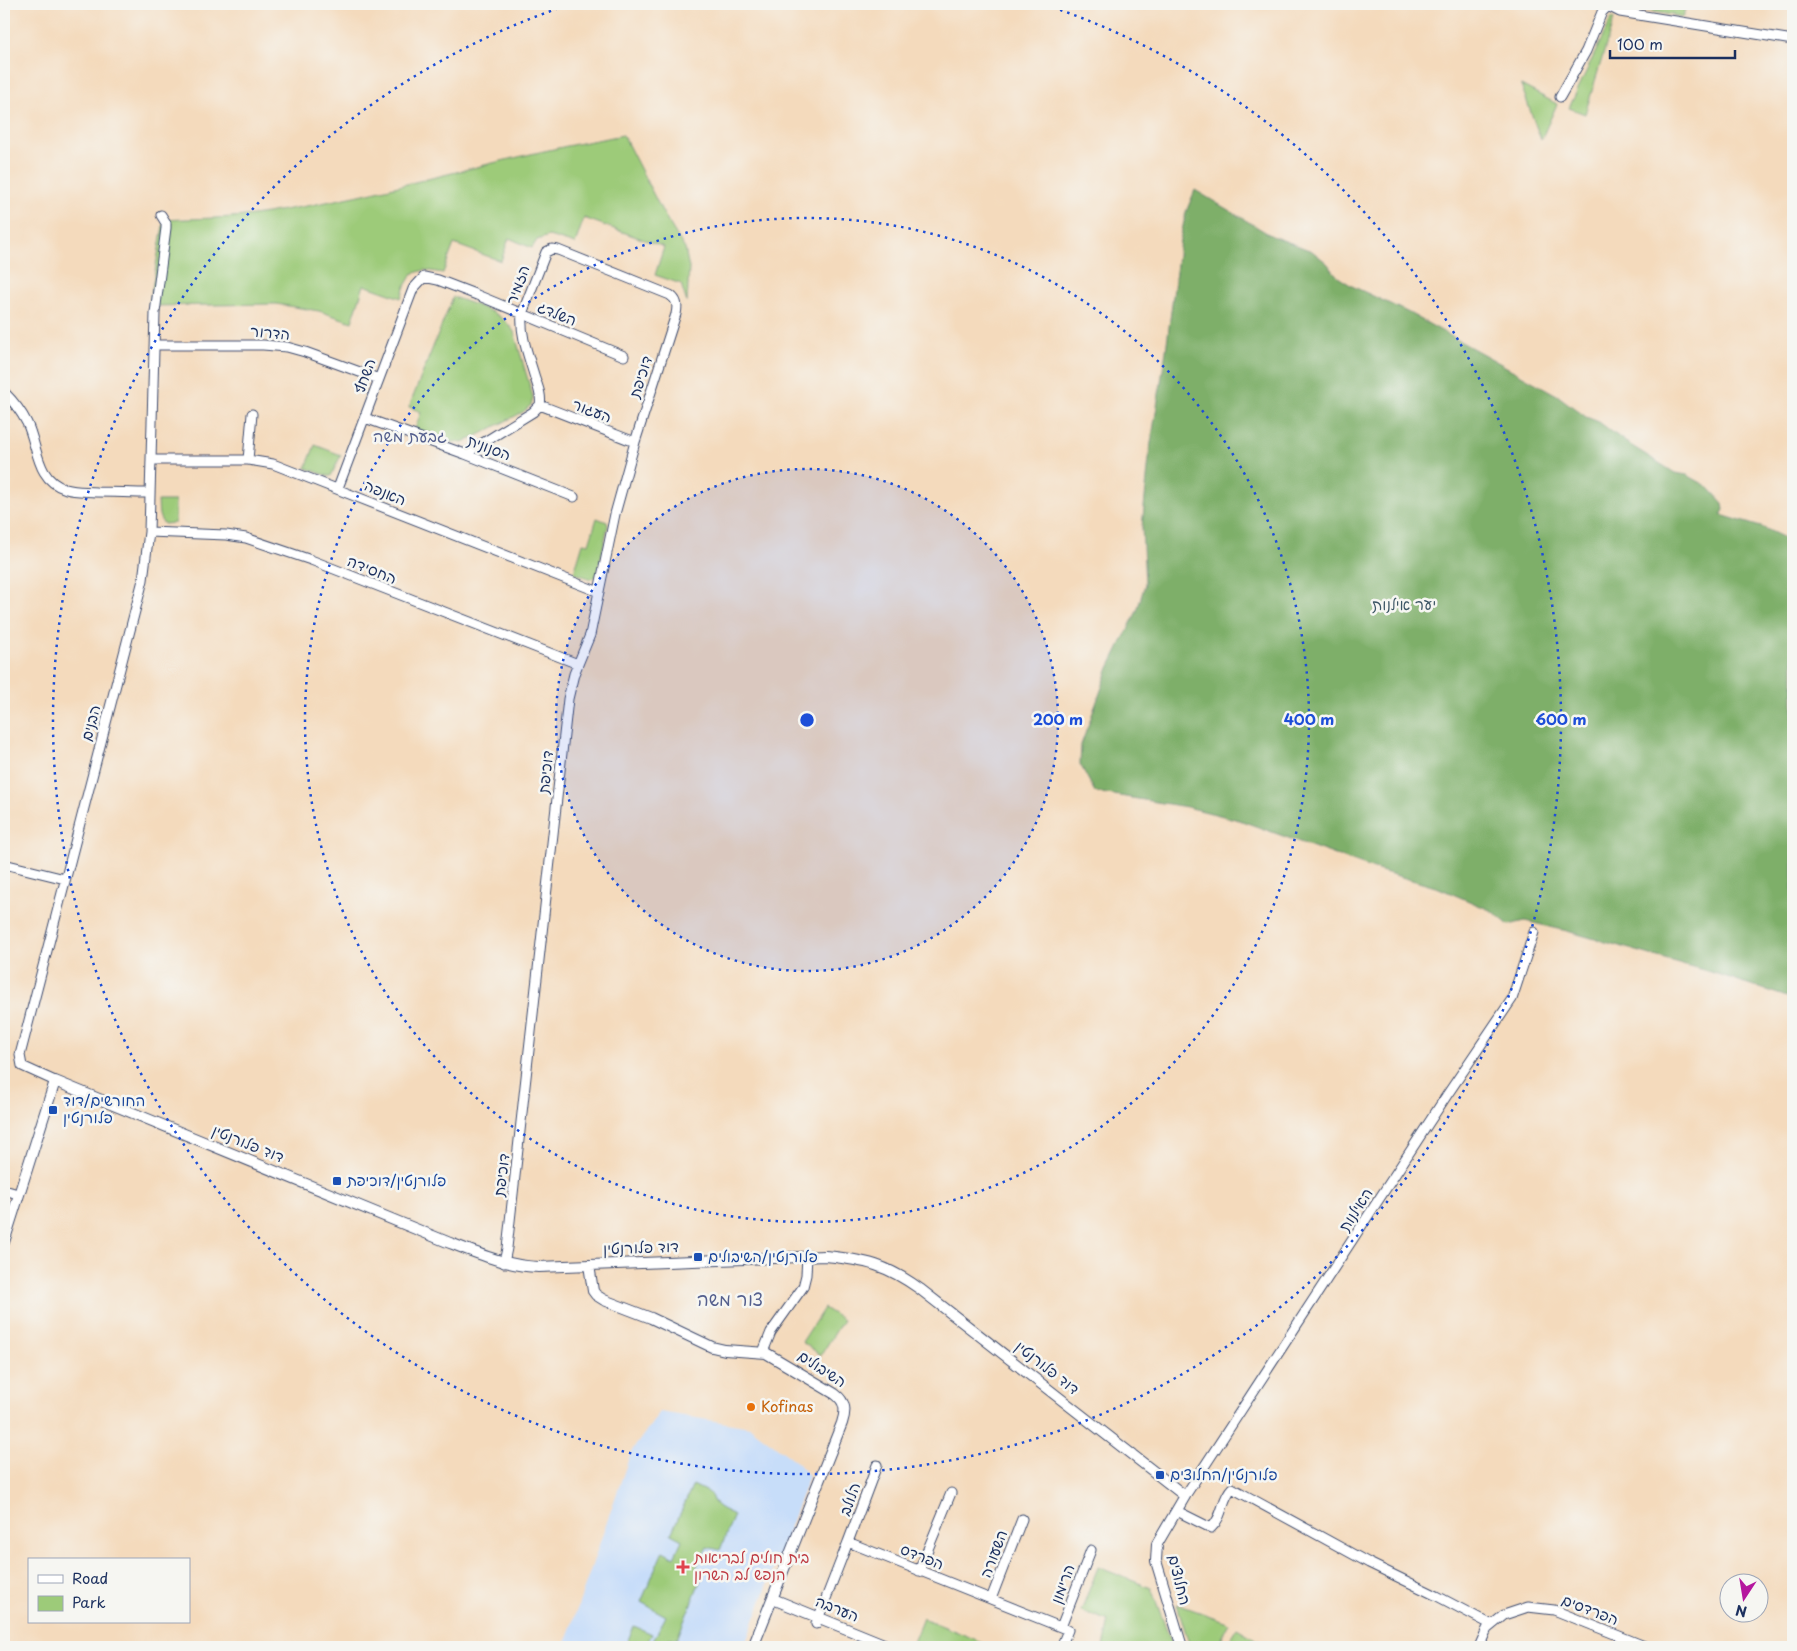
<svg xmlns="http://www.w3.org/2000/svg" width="1797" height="1651" font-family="'Playpen Sans','Playpen Sans Hebrew',sans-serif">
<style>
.built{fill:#c7ddf9}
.green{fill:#9dcb79;stroke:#5c7d6c}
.forest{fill:#7eaf69;stroke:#4c6f64}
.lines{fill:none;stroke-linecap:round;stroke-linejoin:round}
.minor-casing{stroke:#3c496c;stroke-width:11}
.tertiary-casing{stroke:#3c496c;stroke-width:12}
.minor{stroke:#fff;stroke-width:9}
.tertiary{stroke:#fff;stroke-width:10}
.ring{fill:none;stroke:#1d4ed8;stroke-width:2.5;stroke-dasharray:2.5 5}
.transit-dot{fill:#1a4fb4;stroke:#f6f6f2;stroke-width:2}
.food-dot{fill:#e8710a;stroke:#f6f6f2;stroke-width:2}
.health-dot{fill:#e0444e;stroke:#f6f6f2;stroke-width:2}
.labels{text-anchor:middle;stroke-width:5;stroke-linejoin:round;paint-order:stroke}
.street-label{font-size:15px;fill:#1b2f5e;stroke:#f6f6f2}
.park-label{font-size:15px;fill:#3c5665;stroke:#f6f6f2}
.transit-label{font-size:15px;fill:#164399;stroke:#f6f6f2;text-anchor:start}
.food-label{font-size:15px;fill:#c56008;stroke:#f6f6f2;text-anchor:start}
.health-label{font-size:15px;fill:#be3a42;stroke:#f6f6f2;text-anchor:start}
.neighbourhood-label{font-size:16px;fill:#55608e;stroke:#f6f6f2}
.quarter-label{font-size:18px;fill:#55608e;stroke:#f6f6f2}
.centre{fill:#1d4ed8;stroke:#f6f6f2;stroke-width:2.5}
.ring-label{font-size:15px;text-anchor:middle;font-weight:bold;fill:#1d4ed8;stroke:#f6f6f2;stroke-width:5;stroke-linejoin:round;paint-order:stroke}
</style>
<rect width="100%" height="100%" fill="#f6f6f2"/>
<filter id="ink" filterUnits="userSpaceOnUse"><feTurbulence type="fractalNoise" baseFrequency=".02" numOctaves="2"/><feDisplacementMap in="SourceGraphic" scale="10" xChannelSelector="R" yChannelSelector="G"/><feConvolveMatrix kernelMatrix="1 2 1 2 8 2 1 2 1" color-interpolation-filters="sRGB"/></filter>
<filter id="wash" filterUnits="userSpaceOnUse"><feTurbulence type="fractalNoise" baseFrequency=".0096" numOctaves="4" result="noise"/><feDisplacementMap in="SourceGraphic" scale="20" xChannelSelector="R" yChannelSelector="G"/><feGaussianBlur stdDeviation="1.12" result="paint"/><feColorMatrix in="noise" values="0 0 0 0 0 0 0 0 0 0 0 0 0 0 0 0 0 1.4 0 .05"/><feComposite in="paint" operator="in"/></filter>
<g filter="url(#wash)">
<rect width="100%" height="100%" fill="#f4dabc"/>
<path class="built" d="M660 1412 750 1427 798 1463 809 1476 744 1647H564L631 1452Z"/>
<path class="green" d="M1637 4H1686L1683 17 1638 9Z
M1611 19H1614L1585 114 1569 108Z
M1521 85 1557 104 1541 140Z
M623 135 663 213 685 249 689 268 687 303 681 284 655 275 664 247 584 218 575 244 549 236 537 240 532 248 509 238 501 261 454 244 443 273 424 270 412 274 405 286 401 298 364 285 352 322 319 311 276 304 149 306 164 220C198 218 233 219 267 213 387 194 503 156 623 135Z
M453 297C474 305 502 311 514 332L533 397 531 405 523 412 471 439 462 442H452L415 429 421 412 409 407Z
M315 445 341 455 331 476H328L306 468Z
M158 501H175V523L164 524C157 517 159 509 158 501Z
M597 518 607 522 608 526 597 575 591 579 574 573 583 543 589 544Z
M824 1308 843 1320 821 1355 802 1342Z
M693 1485 711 1494C713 1507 723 1509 734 1515L720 1550 707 1547 703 1555H701L696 1569 704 1571 677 1639 669 1638 664 1647H650L666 1616 641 1602 663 1551 674 1557 682 1540 671 1534Z
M1098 1567 1151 1588 1173 1647H1103L1109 1621 1081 1611Z
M1177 1604 1230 1623 1217 1647H1190Z
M923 1618 994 1647H911Z
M634 1626 652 1634 645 1647H625Z
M1237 1628 1259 1641 1255 1647H1225Z"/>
<path class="forest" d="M1195 190 1272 236 1312 251 1327 263 1338 277 1352 286 1409 313 1557 395 1586 417 1599 422 1624 441 1675 473 1687 475 1707 486 1723 503 1724 510 1721 515 1764 528 1793 542V999L1724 976 1567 931 1525 921 1509 925 1492 911 1439 888 1374 869 1239 820 1187 807 1095 792 1080 764 1081 745 1109 668 1137 611 1145 584 1142 527 1150 449 1166 351 1180 240 1186 212Z"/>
</g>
<g filter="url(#ink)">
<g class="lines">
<g class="minor-casing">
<path id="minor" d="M1607 4 1608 6 1620 12 1793 40
M1560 97 1586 51 1602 12 1608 6
M154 345H263L287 347 305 352 379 379
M4 392C13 401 21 411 27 423 38 446 36 481 66 489 76 492 86 491 96 492 114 492 132 493 150 493
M540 405 635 442
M365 418 465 454 574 497
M465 454 533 412 540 405C542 396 538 387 535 378 529 357 520 336 522 314L546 252 552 249 558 250 670 295C677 300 678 305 676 314L635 442 615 514 590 635 574 674 568 699 507 1248 504 1263
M152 460H248L273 464 599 592
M248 460 252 414
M338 488 413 289 424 277 438 280 477 295 624 356
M149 532 226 535 246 538 311 560 578 664
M4 864 65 879
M55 1081 22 1066 20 1055 143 580 149 532 155 313 166 228V223L161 215
M4 1190 18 1194
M763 1352 771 1332 803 1287 806 1275 807 1256
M1185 1496 1447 1095 1512 999 1534 932
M1177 1511 1211 1528C1224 1516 1221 1499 1232 1488L1369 1563 1437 1596 1492 1625
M848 1542 877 1465
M919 1571 951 1493
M991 1599 1022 1519
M816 1624 848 1542 1068 1630 1061 1647
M1061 1627 1091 1550
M1479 1647 1487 1629 1504 1615 1528 1607 1554 1610 1647 1647"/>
</g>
<g class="tertiary-casing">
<path id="tertiary" d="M4 1242 55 1081 445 1241C476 1253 506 1266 539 1267L825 1256C866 1260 887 1265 920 1289L1185 1496 1157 1544 1156 1561 1182 1647
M589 1265 593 1291 596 1295 604 1300 651 1318 712 1347 725 1350 766 1353 835 1394C846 1402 846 1411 842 1423L753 1647
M773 1599 891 1647"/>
</g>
<use href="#minor" class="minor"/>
<use href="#tertiary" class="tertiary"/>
</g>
</g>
<circle cx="807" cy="720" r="251" fill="#1d4ed8" fill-opacity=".12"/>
<g class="ring">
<circle cx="807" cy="720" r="251"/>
<circle cx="807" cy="720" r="502"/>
<path d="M1046 5A754 754 0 1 1 568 5"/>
</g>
<g class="transit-dot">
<rect x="48" y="1105" width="10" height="10" rx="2.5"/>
<rect x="332" y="1176" width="10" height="10" rx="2.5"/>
<rect x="693" y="1252" width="10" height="10" rx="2.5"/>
<rect x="1155" y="1470" width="10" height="10" rx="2.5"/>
</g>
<circle class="food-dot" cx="751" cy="1407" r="5"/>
<path class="health-dot" d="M680.5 1559.5h5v5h5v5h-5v5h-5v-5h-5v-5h5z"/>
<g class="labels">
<g class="street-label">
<text transform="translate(518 285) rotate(-70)" y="5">הזמיר</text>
<text transform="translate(557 314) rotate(22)" y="5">השלדג</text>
<text transform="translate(270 333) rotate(5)" y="5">הדרור</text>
<text transform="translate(365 376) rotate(-70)" y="5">השחף</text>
<text transform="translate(641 377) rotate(-72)" y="5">דוכיפת</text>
<text transform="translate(592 411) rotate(21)" y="5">העגור</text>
<text transform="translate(489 448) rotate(21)" y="5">הסנונית</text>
<text transform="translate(385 493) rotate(22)" y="5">האנפה</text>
<text transform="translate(372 570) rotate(22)" y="5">החסידה</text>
<text transform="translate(91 723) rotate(-75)" y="5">הבנים</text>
<text transform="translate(546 772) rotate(-84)" y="5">דוכיפת</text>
<text transform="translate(248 1144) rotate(22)" y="5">דוד פלורנטין</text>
<text transform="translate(502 1175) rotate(-83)" y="5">דוכיפת</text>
<text transform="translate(1356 1210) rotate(-57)" y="5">האילנות</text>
<text transform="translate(641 1248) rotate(-2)" y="5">דוד פלורנטין</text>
<text transform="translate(1047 1368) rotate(38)" y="5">דוד פלורנטין</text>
<text transform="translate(822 1369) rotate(33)" y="5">השיבולים</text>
<text transform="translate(850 1499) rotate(-70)" y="5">הלולב</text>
<text transform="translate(994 1554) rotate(-69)" y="5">השעורה</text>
<text transform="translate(922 1557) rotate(22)" y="5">הפרדס</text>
<text transform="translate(1179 1580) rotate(76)" y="5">החלוצים</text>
<text transform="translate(1063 1584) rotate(-69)" y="5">הרימון</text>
<text transform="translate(837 1609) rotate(22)" y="5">הערבה</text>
<text transform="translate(1590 1610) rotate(21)" y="5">הפרדסים</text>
</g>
<g class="park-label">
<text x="1404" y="610">יער אילנות</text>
</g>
<g class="transit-label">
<text x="63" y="1106">החורשים/דוד<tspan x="63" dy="17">פלורנטין</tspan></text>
<text x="347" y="1186">פלורנטין/דוכיפת</text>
<text x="708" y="1262">פלורנטין/השיבולים</text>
<text x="1170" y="1480">פלורנטין/החלוצים</text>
</g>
<g class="food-label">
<text x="761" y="1412">Kofinas</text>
</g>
<g class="health-label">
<text x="694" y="1563">בית חולים לבריאות<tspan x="694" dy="17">הנפש לב השרון</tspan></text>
</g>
<g class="neighbourhood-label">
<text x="410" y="442">גבעת משה</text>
</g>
<g class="quarter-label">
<text x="730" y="1306">צור משה</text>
</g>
</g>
<circle cx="807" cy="720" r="8" class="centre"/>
<g class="ring-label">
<text x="1058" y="725">200 m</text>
<text x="1309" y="725">400 m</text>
<text x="1561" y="725">600 m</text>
</g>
<rect width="1797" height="1651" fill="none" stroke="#f6f6f2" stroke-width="20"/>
<rect x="28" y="1558" width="162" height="65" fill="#f6f6f2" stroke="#9ea6b7"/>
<rect x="38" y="1575" width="25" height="8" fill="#ffffff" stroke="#9ea6b7"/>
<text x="72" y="1584" font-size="15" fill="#1b2f5e">Road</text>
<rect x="38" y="1596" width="25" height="15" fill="#9dcb79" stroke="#9ea6b7"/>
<text x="72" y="1608" font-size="15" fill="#1b2f5e">Park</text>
<g transform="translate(1744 1598) rotate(192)"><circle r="24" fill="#f6f6f2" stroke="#9ea6b7"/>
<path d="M0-4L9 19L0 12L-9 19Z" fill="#b5179e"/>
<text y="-8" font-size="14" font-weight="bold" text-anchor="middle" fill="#1b2f5e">N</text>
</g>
<path d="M1610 50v8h125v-8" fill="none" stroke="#1b2f5e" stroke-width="2.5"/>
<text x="1617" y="50" font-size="15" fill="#1b2f5e" stroke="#f6f6f2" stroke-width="4" paint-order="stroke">100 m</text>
</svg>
